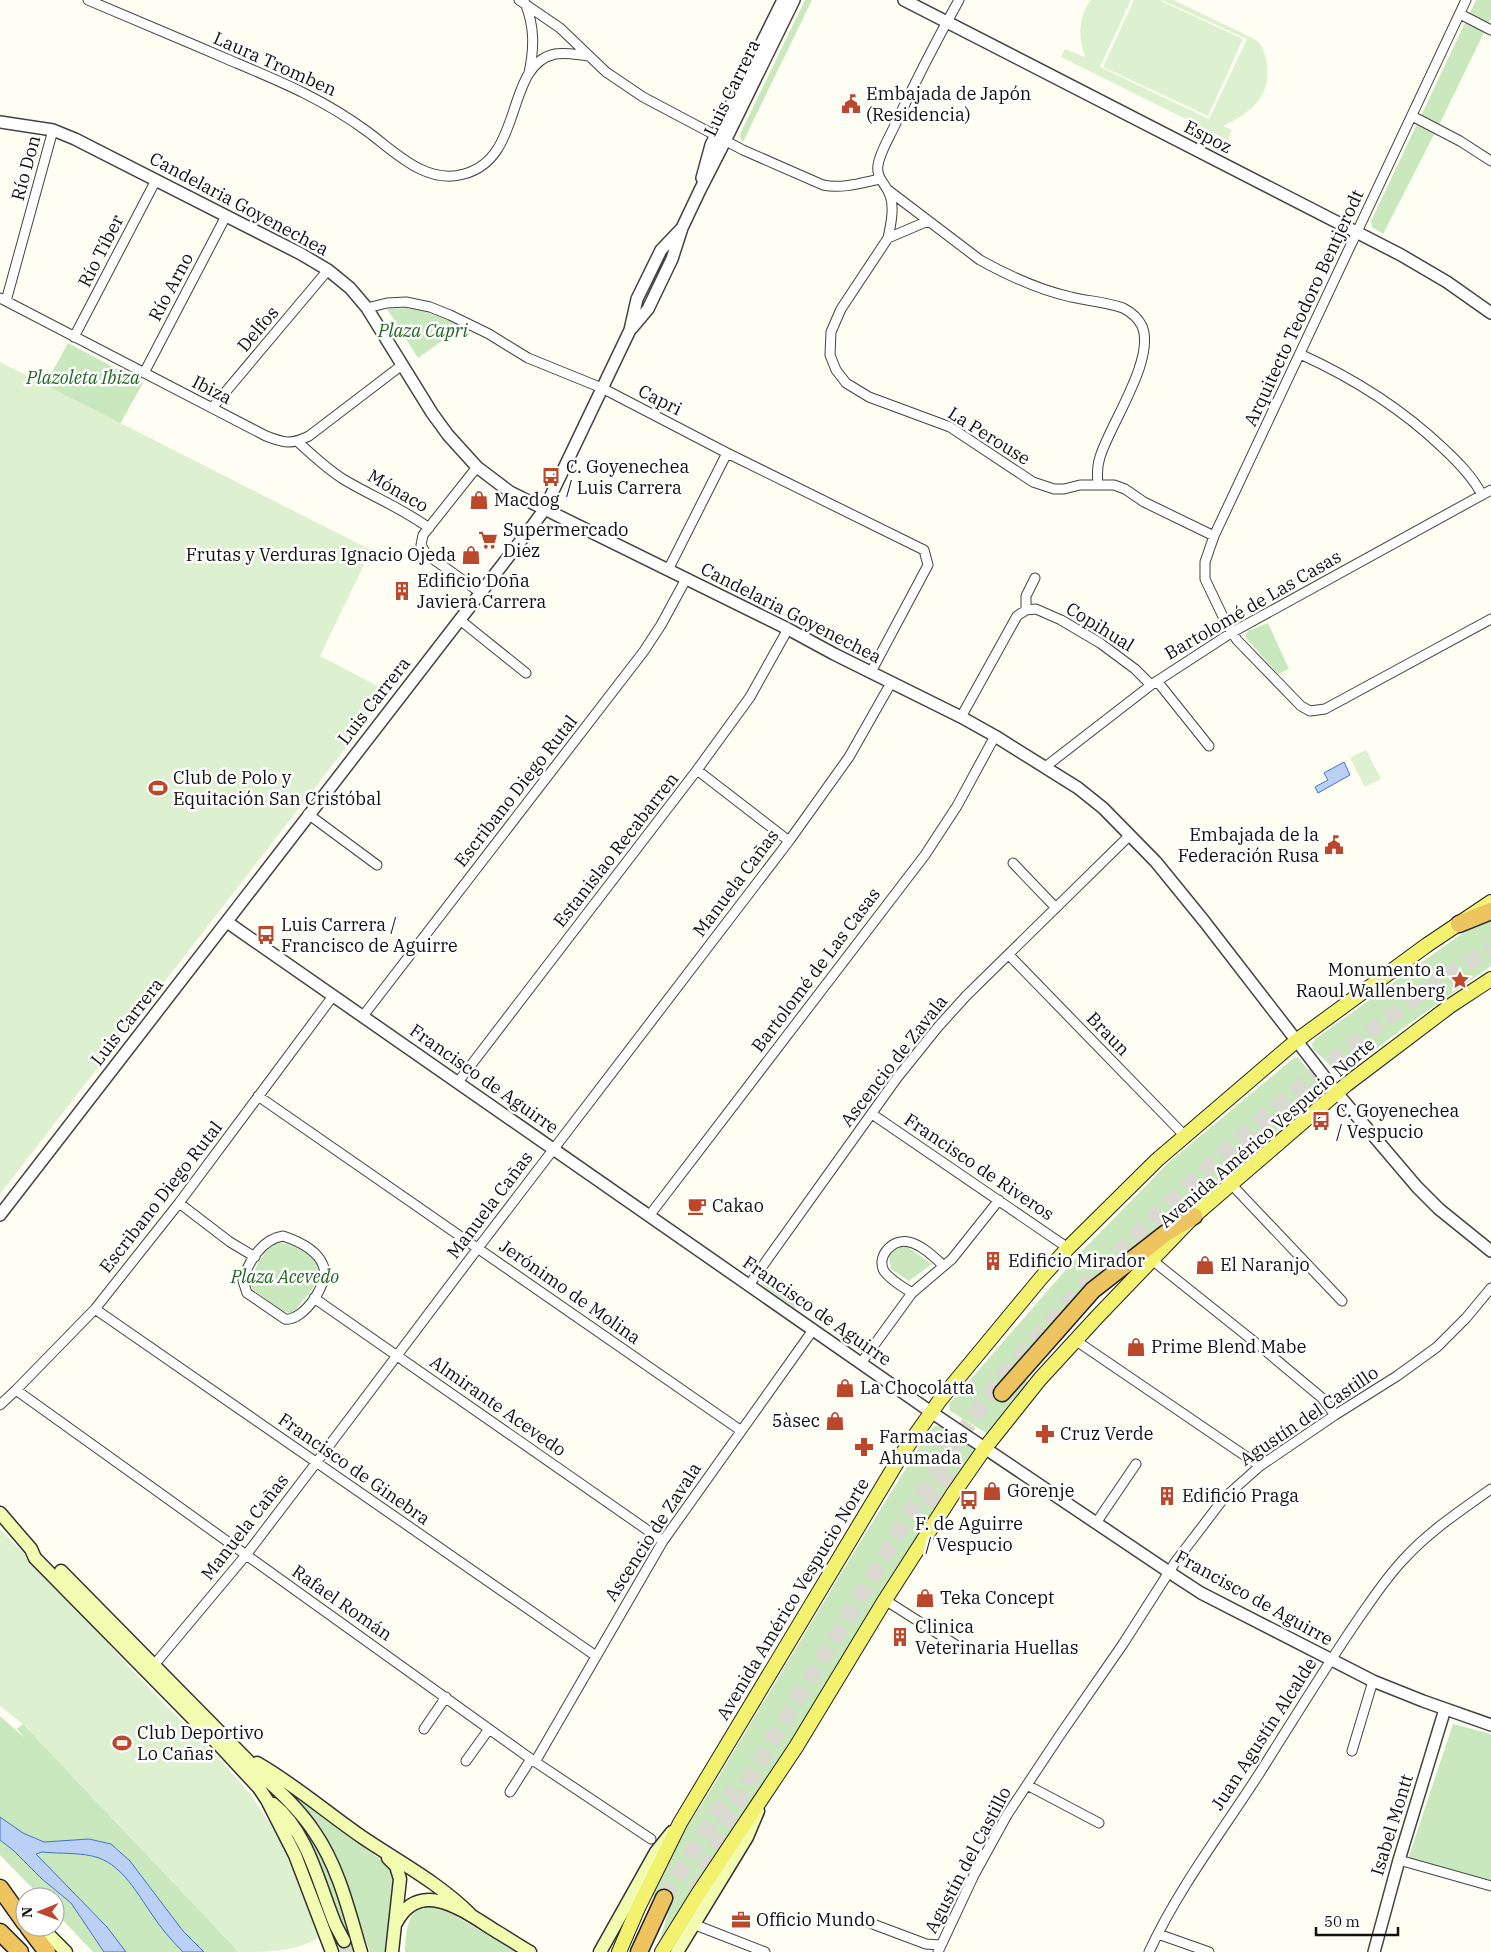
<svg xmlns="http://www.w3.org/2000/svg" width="1491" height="1952" font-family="'IBM Plex Serif',serif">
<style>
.green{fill:#c9e8bd}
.pitch{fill:#ddf0cf}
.water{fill:#bad0f4;stroke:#4373c8}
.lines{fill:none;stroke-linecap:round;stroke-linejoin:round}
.secondary-tunnel{stroke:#dadad1;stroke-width:12;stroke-dasharray:12 6;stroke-linecap:butt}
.motorway-tunnel{stroke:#dadad1;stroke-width:16;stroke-dasharray:16 8;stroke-linecap:butt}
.minor-casing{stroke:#434343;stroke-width:11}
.tertiary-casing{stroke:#434343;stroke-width:14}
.secondary-casing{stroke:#323232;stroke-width:15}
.primary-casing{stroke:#212121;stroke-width:16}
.motorway-casing{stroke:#212121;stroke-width:19}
.minor{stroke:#fff;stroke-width:9}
.tertiary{stroke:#fff;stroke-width:11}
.secondary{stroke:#f2fcb1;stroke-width:12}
.primary{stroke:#f3f26f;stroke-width:14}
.motorway{stroke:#eec461;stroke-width:16}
.labels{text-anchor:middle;stroke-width:5;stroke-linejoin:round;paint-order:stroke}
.street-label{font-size:18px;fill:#101010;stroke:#fff}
.poi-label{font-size:18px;fill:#101010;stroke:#fff;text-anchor:start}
.park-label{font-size:18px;font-style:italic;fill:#226624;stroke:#fff}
</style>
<rect width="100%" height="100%" fill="#fefef3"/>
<path class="green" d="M805 0H812L743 142 740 137 741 132Z
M1476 0H1491V18L1441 121 1383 234 1372 227 1371 221Z
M406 308 426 312 461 324 439 343 418 358 387 309Z
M68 343 143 383 120 424 45 385Z
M1268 623 1289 669 1278 674 1245 637 1248 631Z
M1491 917V966L1402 1029 1349 1070 1340 1075 1313 1049 1312 1044 1315 1039 1436 952 1477 923Z
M1298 1057 1323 1089 1148 1246 1125 1252 1079 1300 1023 1377 1029 1384 988 1434 950 1411 949 1404 1083 1250 1168 1163 1294 1058Z
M278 1242C289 1244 298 1248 307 1254 309 1256 314 1258 316 1261 326 1274 310 1293 302 1302 299 1305 296 1312 291 1313 282 1314 260 1294 252 1289L250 1283C254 1269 264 1248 278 1242Z
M906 1246 932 1264 909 1281 891 1269 889 1257 896 1248Z
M762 1277 799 1302 795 1308 761 1284Z
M935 1426H942L972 1448 974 1456 754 1805 676 1915 659 1942 671 1903 652 1895 682 1834 702 1804 849 1560 928 1433Z
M0 1716 25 1738 17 1729 23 1724 239 1952H93L55 1912V1897H41L0 1855Z
M1453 1724 1491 1734V1881L1408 1859Z
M288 1788 392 1869 394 1879 388 1952H370L337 1856 318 1824Z
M298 1819C304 1828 311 1836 316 1845 335 1878 344 1916 355 1952H340L339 1948 349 1941 296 1820Z
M434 1903 516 1952H405C406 1928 407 1908 434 1903Z"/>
<path class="pitch" d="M1091 0H1131L1100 67 1209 119 1247 39 1162 0H1173C1200 13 1229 26 1256 40 1261 43 1265 53 1266 59 1274 94 1252 113 1223 126L1232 130 1228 140 1061 57 1065 49 1085 57C1078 37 1078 18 1091 0Z
M1134 0H1159L1243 39 1208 116 1103 67Z
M0 362 371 550 320 656 389 692 0 1194Z
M1366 750 1381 779 1365 787 1350 758Z
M0 1529C53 1581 102 1638 153 1692 190 1731 237 1771 265 1816 289 1853 304 1895 319 1937 298 1952 267 1952 239 1952L23 1724 0 1706Z"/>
<path class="water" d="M1344 762 1350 775 1318 793 1315 787 1328 780 1324 773Z
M0 1817 23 1833 44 1842 89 1839 111 1844 130 1861 183 1931 204 1952H183C171 1940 160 1927 151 1913 137 1893 123 1867 99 1858 82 1852 60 1854 42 1852L36 1854 107 1927 126 1952H104L71 1903 42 1879 14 1851 0 1840Z"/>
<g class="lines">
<path class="secondary-tunnel" d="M344 1941 350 1952"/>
<path class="motorway-tunnel" d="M928 1506 956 1461
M696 1893C731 1802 784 1721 835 1639 882 1560 928 1479 982 1405 1030 1339 1094 1276 1153 1219 1257 1120 1368 1024 1491 948
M664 1898 706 1829 734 1790"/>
<g class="minor-casing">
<path id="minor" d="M88 0C135 20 181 39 227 59 279 81 322 98 368 132 395 152 426 185 464 174 525 158 504 65 555 54 566 52 578 55 589 56
M519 0 560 28 606 72 643 97 743 150 823 185C842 189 861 183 880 179
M959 0C936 41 914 84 894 127 889 138 880 152 878 165 876 178 885 183 889 193 895 206 891 224 888 238L841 309 831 332 830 355 836 370 846 383 869 397 950 427 1033 482 1054 489H1064L1080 485H1114L1125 489 1144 502 1214 536
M1466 0 1214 536 1205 562V579L1226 623 1237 640 1301 706 1310 711 1325 709 1491 619
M525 3C535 27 534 49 529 73
M1460 14 1491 30
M1412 116 1460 141 1491 161
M888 190 980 260C1009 276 1039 290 1071 297 1087 301 1107 302 1123 308 1131 312 1138 318 1142 326 1156 359 1110 424 1100 457 1097 466 1097 475 1098 484
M888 238 928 221
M0 298 266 436C284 443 291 445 309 436L402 365
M6 301 53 130
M367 308 387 303 406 302 430 307 450 315 489 334 528 358 602 388 727 453 924 550 928 565 871 672
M74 337 156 180
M1300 354C1353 378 1401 408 1443 448 1458 462 1473 477 1482 495
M144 373 226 216
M212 408 328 270
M298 442C312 455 327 469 343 479 371 496 402 508 429 528
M477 467 423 535 421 545 426 554 481 593
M668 570 727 453
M1026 610V596L1035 578
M460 620 526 673
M1157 681 1209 746
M961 717 1017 616 1026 610 1036 609 1061 620 1100 643 1135 669 1151 685
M1045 767 1151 685 1231 633 1491 490
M697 770 789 841
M308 814 377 865
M1013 863 1056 908
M1009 955 1184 1135
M363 1016 644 651 661 625 686 579
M458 1082 697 770 750 697 788 629
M258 1096 740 1430
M872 1114 1068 1248
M1231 1184 1342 1301
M179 1203 230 1242 255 1257
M649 1216 925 855 957 806 995 736
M283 1236C298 1241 317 1250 323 1265 331 1282 303 1322 285 1319L247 1293 243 1281C248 1262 262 1239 283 1236Z
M1152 1260 1261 1347 1322 1398 1335 1415
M749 1285 897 1078 938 1027 966 996 1130 835
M912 1293C903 1287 890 1280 884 1271 876 1256 893 1238 909 1242 922 1245 934 1257 944 1266
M314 1298 663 1541
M95 1309 596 1656
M1075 1340 1260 1466
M861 1363 912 1293 952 1259 999 1200
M16 1390 531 1759 651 1839
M0 1405 16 1390 95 1309 179 1203 333 996
M1096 1523 1136 1464
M885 1600 959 1647
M154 1665 246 1555 316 1463 478 1248 789 841 849 757 891 683
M424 1729 446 1697
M1352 1751 1373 1681
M466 1761 489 1729
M535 1762 663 1541 813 1330
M1027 1785 1099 1823
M510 1792 531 1759
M1399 1860 1491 1886
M862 1920 926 1944 940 1945
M693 1924 765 1952
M1158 1934 1209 1952
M938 1952 974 1875 1007 1815 1060 1735 1123 1644 1176 1561 1224 1498 1260 1466 1335 1415 1397 1376 1437 1347 1466 1318 1491 1288
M1149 1952C1178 1889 1221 1833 1259 1774 1292 1722 1324 1669 1359 1618 1373 1598 1386 1578 1403 1560 1428 1532 1460 1511 1491 1489"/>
</g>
<g class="tertiary-casing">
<path id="tertiary" d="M904 0 1401 255 1447 282 1491 313
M0 122 53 130 75 139 301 254 328 270 350 288 367 308 432 413 448 435 477 467 510 492 788 629 834 654 961 717 995 736 1078 788 1103 808 1156 862 1204 921 1337 1093 1417 1187 1439 1209 1491 1251
M702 178 711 145 783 0
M632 328 648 309 672 259 682 228 700 190 725 141 794 0
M227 922 931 1412 1178 1578 1201 1593 1373 1681 1423 1701 1491 1725
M0 1215 533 525 544 510 630 330 637 299 661 250 682 228
M1374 1952 1399 1860 1445 1709"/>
</g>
<g class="secondary-casing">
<path id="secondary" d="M0 1513 31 1549 35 1558 220 1746 259 1788 267 1800 295 1855 332 1952
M61 1571 268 1781C286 1797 302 1813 315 1833 339 1868 349 1912 361 1952
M257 1763C294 1784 327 1813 362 1837 399 1862 439 1883 470 1914
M273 1804C309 1833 319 1886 336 1926L344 1941
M388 1858 396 1866 400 1879 392 1952
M396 1923C420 1877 464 1911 494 1930 506 1937 518 1945 530 1952
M41 1927 66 1952
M600 1952 656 1852 672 1832
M677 1952 747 1837 758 1811"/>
</g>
<g class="primary-casing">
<path id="primary" d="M619 1952 638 1908 680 1823 902 1454 940 1400 1041 1278 1068 1248 1157 1160 1296 1041 1427 945 1491 902
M662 1952 698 1894 796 1747 885 1600 953 1494 985 1448 1040 1379 1097 1317 1194 1216 1347 1084 1450 1006 1491 979"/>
</g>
<g class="motorway-casing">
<path id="motorway" d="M1459 924 1491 911
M1002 1393 1093 1290 1166 1233 1194 1216
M0 1888 25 1923
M28 1927 47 1952
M0 1932 20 1952
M639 1952 664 1898"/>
</g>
<use href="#minor" class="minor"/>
<use href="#tertiary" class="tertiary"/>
<use href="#secondary" class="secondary"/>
<use href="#primary" class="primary"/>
<use href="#motorway" class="motorway"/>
</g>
<defs>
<g id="civic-bare" transform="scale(1.5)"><path d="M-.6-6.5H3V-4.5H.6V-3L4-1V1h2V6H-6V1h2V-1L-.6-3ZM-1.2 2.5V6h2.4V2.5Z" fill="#bc482c" stroke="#fff" stroke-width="2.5" paint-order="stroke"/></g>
<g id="bus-bare" transform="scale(1.5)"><path d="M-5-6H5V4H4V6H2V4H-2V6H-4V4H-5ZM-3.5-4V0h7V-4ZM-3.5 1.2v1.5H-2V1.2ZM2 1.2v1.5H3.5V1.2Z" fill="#bc482c" stroke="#fff" stroke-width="2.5" paint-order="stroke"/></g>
<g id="shop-bare" transform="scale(1.5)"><path d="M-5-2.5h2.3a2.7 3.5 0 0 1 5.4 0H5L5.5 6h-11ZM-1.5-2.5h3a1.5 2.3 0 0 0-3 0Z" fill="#bc482c" stroke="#fff" stroke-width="2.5" paint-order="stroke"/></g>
<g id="supermarket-bare" transform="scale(1.5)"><path d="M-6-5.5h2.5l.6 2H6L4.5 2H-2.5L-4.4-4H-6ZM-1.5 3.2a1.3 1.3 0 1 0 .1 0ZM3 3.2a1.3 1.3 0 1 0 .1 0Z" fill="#bc482c" stroke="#fff" stroke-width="2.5" paint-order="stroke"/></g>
<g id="building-bare" transform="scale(1.5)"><path d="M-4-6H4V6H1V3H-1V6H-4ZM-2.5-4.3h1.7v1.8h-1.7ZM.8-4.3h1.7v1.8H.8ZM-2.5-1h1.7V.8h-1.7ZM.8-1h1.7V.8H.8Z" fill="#bc482c" stroke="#fff" stroke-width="2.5" paint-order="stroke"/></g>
<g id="stadium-bare" transform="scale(1.5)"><path d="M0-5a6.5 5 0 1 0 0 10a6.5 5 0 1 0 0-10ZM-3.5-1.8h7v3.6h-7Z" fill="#bc482c" stroke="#fff" stroke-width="2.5" paint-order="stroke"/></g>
<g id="sight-bare" transform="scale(1.5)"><path d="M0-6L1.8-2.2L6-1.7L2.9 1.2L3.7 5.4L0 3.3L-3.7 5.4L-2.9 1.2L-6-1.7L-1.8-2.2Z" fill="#bc482c" stroke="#fff" stroke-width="2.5" paint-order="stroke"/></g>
<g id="cafe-bare" transform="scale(1.5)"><path d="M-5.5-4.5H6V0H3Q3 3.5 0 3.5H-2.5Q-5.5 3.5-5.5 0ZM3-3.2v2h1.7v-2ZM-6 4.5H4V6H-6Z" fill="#bc482c" stroke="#fff" stroke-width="2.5" paint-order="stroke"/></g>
<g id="pharmacy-bare" transform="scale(1.5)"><path d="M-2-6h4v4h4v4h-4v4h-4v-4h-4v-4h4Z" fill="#bc482c" stroke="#fff" stroke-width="2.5" paint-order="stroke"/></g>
<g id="office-bare" transform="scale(1.5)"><path d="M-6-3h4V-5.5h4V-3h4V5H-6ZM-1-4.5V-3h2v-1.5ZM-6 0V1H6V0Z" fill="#bc482c" stroke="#fff" stroke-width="2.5" paint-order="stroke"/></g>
</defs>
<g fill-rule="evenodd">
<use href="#civic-bare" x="851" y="104"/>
<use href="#bus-bare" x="551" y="477"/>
<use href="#shop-bare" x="479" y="500"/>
<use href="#supermarket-bare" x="488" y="540"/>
<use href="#shop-bare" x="471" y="555"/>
<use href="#building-bare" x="402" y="591"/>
<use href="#stadium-bare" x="158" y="788"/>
<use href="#civic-bare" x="1334" y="845"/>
<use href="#bus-bare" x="266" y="935"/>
<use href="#sight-bare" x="1460" y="980"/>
<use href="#bus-bare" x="1321" y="1121"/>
<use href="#cafe-bare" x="697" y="1206"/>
<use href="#building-bare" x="993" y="1261"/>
<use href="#shop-bare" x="1205" y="1265"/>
<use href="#shop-bare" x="1136" y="1347"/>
<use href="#shop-bare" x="845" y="1388"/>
<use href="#shop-bare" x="835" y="1421"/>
<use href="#pharmacy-bare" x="1045" y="1434"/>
<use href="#pharmacy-bare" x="864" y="1447"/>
<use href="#shop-bare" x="992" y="1491"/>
<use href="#building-bare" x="1167" y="1496"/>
<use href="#bus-bare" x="969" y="1500"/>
<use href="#shop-bare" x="925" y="1598"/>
<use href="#building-bare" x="900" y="1637"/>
<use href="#stadium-bare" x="122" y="1743"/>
<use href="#office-bare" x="741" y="1920"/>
</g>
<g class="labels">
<g class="street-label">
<text transform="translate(275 64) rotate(24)" y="6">Laura Tromben</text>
<text transform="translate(732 88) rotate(-64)" y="6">Luis Carrera</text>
<text transform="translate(1208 137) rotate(27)" y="6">Espoz</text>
<text transform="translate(26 168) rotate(-75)" y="6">Río Don</text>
<text transform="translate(239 204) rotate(28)" y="6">Candelaria Goyenechea</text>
<text transform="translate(101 251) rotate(-63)" y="6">Río Tíber</text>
<text transform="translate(171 287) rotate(-62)" y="6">Río Arno</text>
<text transform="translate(1304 308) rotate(-65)" y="6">Arquitecto Teodoro Bentjerodt</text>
<text transform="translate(258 329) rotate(-50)" y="6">Delfos</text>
<text transform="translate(212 390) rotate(27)" y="6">Ibiza</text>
<text transform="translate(660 400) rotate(27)" y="6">Capri</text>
<text transform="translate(989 436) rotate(32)" y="6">La Perouse</text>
<text transform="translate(398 491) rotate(30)" y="6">Mónaco</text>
<text transform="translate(1253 605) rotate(-30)" y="6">Bartolomé de Las Casas</text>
<text transform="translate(791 613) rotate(27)" y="6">Candelaria Goyenechea</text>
<text transform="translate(1100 627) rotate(32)" y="6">Copihual</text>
<text transform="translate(374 701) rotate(-52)" y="6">Luis Carrera</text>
<text transform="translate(516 791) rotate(-52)" y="6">Escribano Diego Rutal</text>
<text transform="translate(616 850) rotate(-52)" y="6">Estanislao Recabarren</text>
<text transform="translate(736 883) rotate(-53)" y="6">Manuela Cañas</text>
<text transform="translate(816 970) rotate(-53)" y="6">Bartolomé de Las Casas</text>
<text transform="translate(127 1022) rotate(-52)" y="6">Luis Carrera</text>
<text transform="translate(1108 1034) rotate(46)" y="6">Braun</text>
<text transform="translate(894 1061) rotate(-52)" y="6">Ascencio de Zavala</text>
<text transform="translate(484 1079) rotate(35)" y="6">Francisco de Aguirre</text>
<text transform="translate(1267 1133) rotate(-41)" y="6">Avenida Américo Vespucio Norte</text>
<text transform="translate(979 1167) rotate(34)" y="6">Francisco de Riveros</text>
<text transform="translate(161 1197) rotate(-52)" y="6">Escribano Diego Rutal</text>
<text transform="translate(490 1205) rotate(-53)" y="6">Manuela Cañas</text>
<text transform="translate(570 1292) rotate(35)" y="6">Jerónimo de Molina</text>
<text transform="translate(817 1311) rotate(35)" y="6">Francisco de Aguirre</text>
<text transform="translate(498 1406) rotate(35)" y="6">Almirante Acevedo</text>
<text transform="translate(1309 1416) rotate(-34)" y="6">Agustín del Castillo</text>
<text transform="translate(354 1469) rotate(35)" y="6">Francisco de Ginebra</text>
<text transform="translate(245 1527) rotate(-52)" y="6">Manuela Cañas</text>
<text transform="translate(653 1532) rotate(-57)" y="6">Ascencio de Zavala</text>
<text transform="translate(1254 1598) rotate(29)" y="6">Francisco de Aguirre</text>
<text transform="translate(793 1599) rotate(-59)" y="6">Avenida Américo Vespucio Norte</text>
<text transform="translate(342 1603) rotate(35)" y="6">Rafael Román</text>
<text transform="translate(1264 1734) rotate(-57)" y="6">Juan Agustín Alcalde</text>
<text transform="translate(1392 1825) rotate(-73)" y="6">Isabel Montt</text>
<text transform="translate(968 1860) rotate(-62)" y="6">Agustín del Castillo</text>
</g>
<g class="poi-label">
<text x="866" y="100">Embajada de Japón<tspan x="866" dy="21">(Residencia)</tspan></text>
<text x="566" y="473">C. Goyenechea<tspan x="566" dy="21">/ Luis Carrera</tspan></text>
<text x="494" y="506">Macdog</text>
<text x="503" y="536">Supermercado<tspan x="503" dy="21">Diez</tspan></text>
<text x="456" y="561" text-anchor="end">Frutas y Verduras Ignacio Ojeda</text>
<text x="417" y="587">Edificio Doña<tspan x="417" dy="21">Javiera Carrera</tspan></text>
<text x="173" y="784">Club de Polo y<tspan x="173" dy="21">Equitación San Cristóbal</tspan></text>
<text x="1319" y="841" text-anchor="end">Embajada de la<tspan x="1319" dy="21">Federación Rusa</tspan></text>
<text x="281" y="931">Luis Carrera /<tspan x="281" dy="21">Francisco de Aguirre</tspan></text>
<text x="1445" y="976" text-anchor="end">Monumento a<tspan x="1445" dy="21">Raoul Wallenberg</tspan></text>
<text x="1336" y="1117">C. Goyenechea<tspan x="1336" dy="21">/ Vespucio</tspan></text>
<text x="712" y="1212">Cakao</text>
<text x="1008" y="1267">Edificio Mirador</text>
<text x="1220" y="1271">El Naranjo</text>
<text x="1151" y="1353">Prime Blend Mabe</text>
<text x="860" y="1394">La Chocolatta</text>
<text x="820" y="1427" text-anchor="end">5àsec</text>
<text x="1060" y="1440">Cruz Verde</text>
<text x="879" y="1443">Farmacias<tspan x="879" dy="21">Ahumada</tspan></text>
<text x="1007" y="1497">Gorenje</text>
<text x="1182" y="1502">Edificio Praga</text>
<text x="969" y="1530" text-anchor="middle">F. de Aguirre<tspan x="969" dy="21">/ Vespucio</tspan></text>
<text x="940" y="1604">Teka Concept</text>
<text x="915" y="1633">Clinica<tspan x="915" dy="21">Veterinaria Huellas</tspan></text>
<text x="137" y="1739">Club Deportivo<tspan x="137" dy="21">Lo Cañas</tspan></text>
<text x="756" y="1926">Officio Mundo</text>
</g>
<g class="park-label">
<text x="423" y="337">Plaza Capri</text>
<text x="83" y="384">Plazoleta Ibiza</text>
<text x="285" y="1283">Plaza Acevedo</text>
</g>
</g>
<g transform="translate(40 1912) rotate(269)"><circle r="24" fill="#ffffff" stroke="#9f9f9f"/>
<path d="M0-4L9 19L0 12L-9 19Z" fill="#bc482c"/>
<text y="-8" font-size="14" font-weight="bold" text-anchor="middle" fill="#101010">N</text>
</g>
<path d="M1316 1927v8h82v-8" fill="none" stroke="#101010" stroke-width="2.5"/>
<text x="1324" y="1927" font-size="15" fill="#101010" stroke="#ffffff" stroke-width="4" paint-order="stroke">50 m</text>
</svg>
